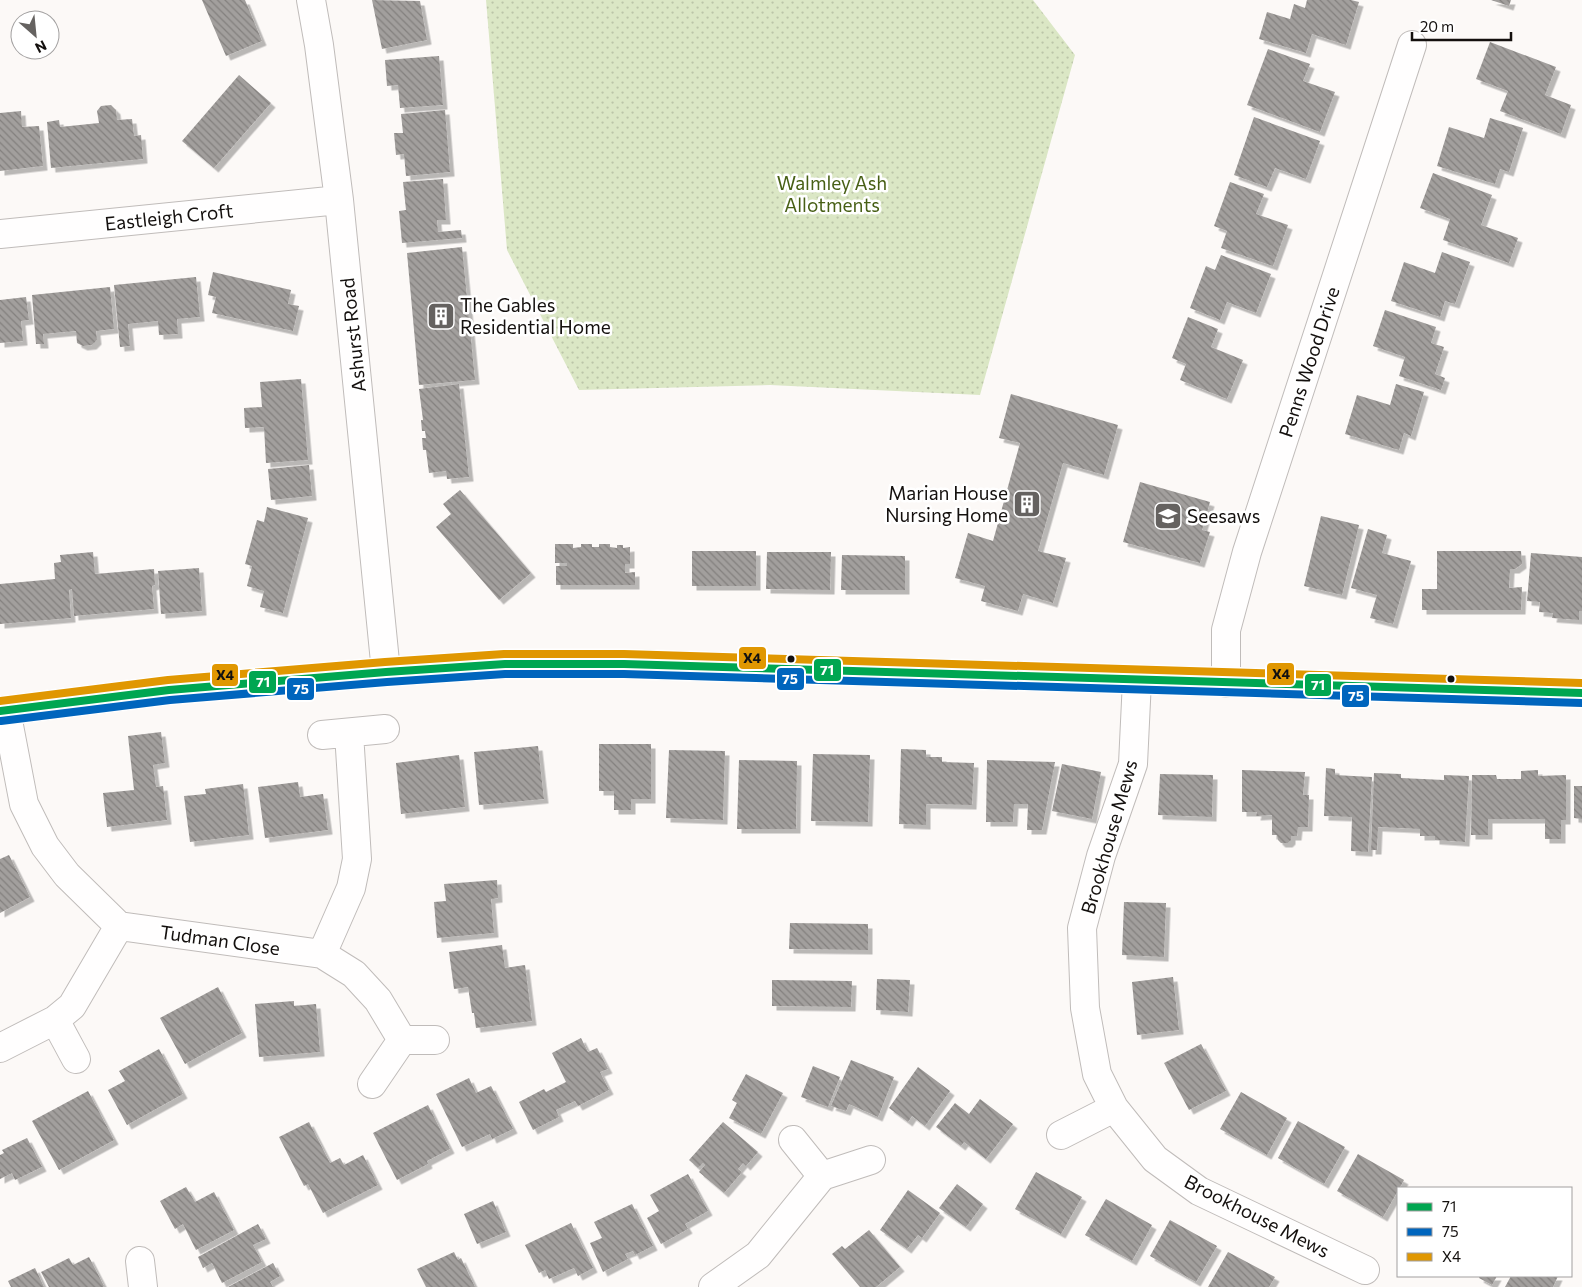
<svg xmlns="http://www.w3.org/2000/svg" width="1582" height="1287" font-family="Commissioner,sans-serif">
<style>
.garden{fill:url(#garden-dots)}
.building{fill:url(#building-back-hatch);filter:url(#shadow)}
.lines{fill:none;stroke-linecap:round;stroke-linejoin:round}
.minor-casing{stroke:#c0bcba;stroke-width:30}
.minor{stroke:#fffefe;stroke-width:28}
.bus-1-casing{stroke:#fff;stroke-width:11}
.bus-2-casing{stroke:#fff;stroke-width:11}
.bus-3-casing{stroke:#fff;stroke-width:11}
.bus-1{stroke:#00a651;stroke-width:8}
.bus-2{stroke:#0065bd;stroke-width:8}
.bus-3{stroke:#e09701;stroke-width:8}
.bus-dot{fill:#14100e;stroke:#fff;stroke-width:2}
.labels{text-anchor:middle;stroke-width:5;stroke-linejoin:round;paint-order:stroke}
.park-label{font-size:19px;fill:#475f15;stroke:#fff}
.street-label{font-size:19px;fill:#14100e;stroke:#fff}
.poi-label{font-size:19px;fill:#14100e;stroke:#fff;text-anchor:start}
.line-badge{stroke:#fff;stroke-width:2}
.badge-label{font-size:14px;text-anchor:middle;font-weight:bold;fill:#fff}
.pale-badge-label{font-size:14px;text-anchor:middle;font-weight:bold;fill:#111}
</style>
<defs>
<pattern id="garden-dots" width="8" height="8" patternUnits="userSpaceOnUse" patternTransform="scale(1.25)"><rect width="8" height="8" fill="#dbe7c5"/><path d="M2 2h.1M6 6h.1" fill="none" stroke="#bbc5a8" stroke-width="1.8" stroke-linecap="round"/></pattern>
<pattern id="building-back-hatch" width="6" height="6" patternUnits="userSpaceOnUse" patternTransform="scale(1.25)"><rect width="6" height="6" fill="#a29f9d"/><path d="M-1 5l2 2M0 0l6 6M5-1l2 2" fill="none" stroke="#83807e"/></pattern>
<filter id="shadow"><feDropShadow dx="4.5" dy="4.5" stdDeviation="0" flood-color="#0004"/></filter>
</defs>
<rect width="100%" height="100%" fill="#fcf9f7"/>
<path class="garden" d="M486 0H1033L1075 55 980 395 770 385 579 390 507 250Z"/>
<path class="building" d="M202 0H245L262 41 226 56Z
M372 0 420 1 427 40 382 49Z
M1307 0H1351L1359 2 1346 45 1312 34 1306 53 1259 39 1267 12 1290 19 1294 4 1305 8Z
M1491 0H1511L1509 6Z
M1490 42 1556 67 1545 95 1571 105 1561 134 1500 111 1508 91 1476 79Z
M1268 49 1310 64 1303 81 1335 92 1320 132 1247 105Z
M439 56 443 105 400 108 398 85 387 86 385 60Z
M239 75 271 103 214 168 182 141Z
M111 105 116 110 117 120 132 119 134 136 141 135 143 159 51 168 47 122 59 120 60 127 99 123 97 111 101 106Z
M445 110 450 172 406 176 404 154 396 155 394 133H403L401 114Z
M21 111 22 127 39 126 43 166 0 171V113Z
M1254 117 1320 141 1306 179 1275 168 1267 187 1234 175Z
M1490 118 1523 128 1509 172 1500 169 1495 184 1437 166 1449 127 1484 138Z
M1433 173 1492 195 1481 225 1518 238 1509 263 1443 240 1450 219 1420 208Z
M443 179 446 220H437L438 232 461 230 462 238 402 243 399 211 406 210 403 182Z
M1230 182 1264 194 1256 214 1288 225 1273 266 1221 248 1227 231 1214 226Z
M462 247 475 380 419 385 407 253Z
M1442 252 1470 262 1455 304 1445 301 1440 317 1391 301 1404 262 1435 273Z
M1221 255 1271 274 1256 313 1227 302 1220 320 1190 308 1206 266 1215 270Z
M213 272 291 290 288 304 299 306 293 331 212 313 216 297 208 295Z
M196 277 200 317 177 319 178 334 159 335 158 321 128 324 130 346 120 347 114 285Z
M110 287 114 329 96 331 97 340 92 345 83 346 77 343 76 331 43 334 44 344H36L32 295Z
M26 297 29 320 21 321 23 341 0 343V300Z
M1385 310 1436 327 1431 343 1444 347 1435 374 1445 378 1441 390 1399 376 1405 357 1373 346Z
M1188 317 1218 329 1211 347 1243 360 1227 399 1180 380 1186 364 1172 358Z
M301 379 308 460 266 463 264 427 245 428 244 408 262 407 260 382Z
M459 384 469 477 447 479 446 471 429 473 426 450H423L422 438H426L425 431H422L421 420H423L419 389Z
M1396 384 1424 392 1411 436 1404 433 1399 450 1345 434 1357 395 1390 405Z
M1011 394 1118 425 1104 475 1063 463 1038 551 1066 558 1053 603 1023 594 1018 611 981 601 985 586 955 578 968 533 993 541 1020 443 999 438Z
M309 465 312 496 271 500 268 469Z
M1140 482 1210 502 1202 530 1210 532 1200 563 1123 542Z
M460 490 531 573 499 600 436 527 451 514 443 504Z
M267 507 308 518 283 613 260 607 264 591 247 586 252 566 245 564 257 520 264 522Z
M1321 516 1359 525 1342 595 1304 586Z
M1368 529 1387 535 1382 553 1411 561 1393 624 1370 618 1377 595 1351 588Z
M555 544H573V548L581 547V544H592V547H599V544H610V547L617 548V545H623V548L630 547V564H625V573L635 572V585H556V566H567V563H555Z
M692 551H756V586H692Z
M1437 551H1521L1522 564 1515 569H1510L1509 588 1522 587 1521 610H1422V589H1437Z
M93 552 95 574 154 569 155 585 152 586 154 609 74 616 72 589 69 590 71 618 0 624V584L55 579 54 563 61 562 60 555Z
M767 552H831L830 590 766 589Z
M1531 553 1582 557V611H1579V620L1552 618 1553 613 1539 612 1540 602 1527 601Z
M842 555 905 556V590H841Z
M199 568 202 611 161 614 158 571Z
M161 732 165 763 153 765 156 787 163 786 167 820 107 827 103 793 134 790 128 736Z
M599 744H651V799H631V810H614V791H599Z
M538 746 544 799 479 805 474 752Z
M901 749 926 750V757H942V762L974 763 972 805 926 804V825L899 824Z
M669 750 725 751 723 820 666 818Z
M813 754 870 755 868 822 811 821Z
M459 755 465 807 401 814 396 763Z
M739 760 797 761 796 829H737Z
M987 760 1055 762 1042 830H1027L1028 804H1014L1013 822H986Z
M1062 764 1101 772 1092 819 1052 811Z
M1326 768 1335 769V775L1372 777 1368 852 1351 851 1352 817 1324 816Z
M1242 770 1305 772 1303 795H1309L1308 827H1298L1297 836H1291V840L1288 843H1281L1278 840 1277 835H1272V815L1256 816 1257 812H1242Z
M1538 770V776L1566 775V820H1561V839H1545V819H1488V835H1471L1472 775H1496L1497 779H1521V771Z
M1374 773 1401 774V778L1444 780V775L1469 776 1465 842 1435 840V836H1420V829L1378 827 1377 850H1371Z
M1160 774 1213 775 1212 817 1158 815Z
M298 782 300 797 323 794 328 830 265 838 258 787Z
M243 784 249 835 190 842 184 796 206 794 205 789Z
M1574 786H1582V819L1574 818Z
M9 855 30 897 0 913V859Z
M497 880 498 898 491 899 494 933 437 938 434 902 446 901 444 884Z
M1124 902 1166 903 1164 957 1122 955Z
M790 923 868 924V950L789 949Z
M502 945 505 968 525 965 532 1021 476 1028 474 1013H472L468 987 454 989 449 952Z
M1173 977 1179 1030 1137 1035 1132 982Z
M877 979 910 980 908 1012 876 1010Z
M772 980 852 981 851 1007 772 1006Z
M218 987 242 1033 185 1064 160 1018Z
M294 1001V1006L316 1004 320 1052 259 1057 255 1004Z
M581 1038 588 1052 597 1048 608 1069 600 1072 609 1090 578 1106 575 1101 556 1110 559 1117 533 1130 519 1102 544 1089 546 1092 566 1082 552 1053Z
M1201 1044 1226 1091 1189 1110 1164 1063Z
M159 1049 183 1094 127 1125 108 1090 125 1081 119 1071Z
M851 1060 894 1077 878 1117 849 1104 846 1111 831 1106Z
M813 1066 840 1077 828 1107 801 1097Z
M918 1067 950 1091 925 1126 912 1116 908 1122 889 1108Z
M746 1074 783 1093 761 1134 729 1118 737 1103 732 1100Z
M469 1078 476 1093 491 1086 513 1129 492 1139 490 1134 462 1147 436 1094Z
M88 1091 114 1140 59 1170 32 1121Z
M1241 1092 1287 1118 1267 1155 1220 1129Z
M980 1099 1013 1124 986 1159 964 1142 961 1146 936 1127 955 1103 969 1114Z
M428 1105 450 1149 427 1161 428 1164 397 1180 373 1133Z
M1298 1121 1345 1147 1324 1184 1278 1158Z
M309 1122 330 1163 340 1158 344 1165 363 1155 378 1185 323 1213 308 1184 304 1186 279 1137Z
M723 1122 758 1152 746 1166 743 1163 738 1169 742 1172 724 1193 699 1172 705 1165 703 1163 698 1168 689 1160Z
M27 1138 42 1167 15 1180 12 1173 0 1179V1155L4 1153 2 1150Z
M1358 1154 1404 1180 1383 1217 1337 1191Z
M1036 1172 1082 1197 1061 1234 1015 1209Z
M688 1174 708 1211 685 1224 688 1229 661 1244 647 1218 659 1211 650 1195Z
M957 1184 983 1204 966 1227 939 1208Z
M186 1187 195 1202 214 1192 234 1230 196 1250 183 1224 175 1229 160 1201Z
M908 1190 940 1213 922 1238 918 1235 907 1249 880 1230Z
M1106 1199 1152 1225 1132 1261 1085 1235Z
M493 1201 506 1232 477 1244 464 1214Z
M632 1204 653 1246 635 1255 633 1251 625 1254 628 1259 603 1272 590 1243 602 1238 594 1222Z
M1170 1220 1217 1246 1196 1282 1150 1256Z
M571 1223 593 1268 578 1276 574 1268 549 1279 545 1270 539 1273 525 1245Z
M258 1224 266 1239 253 1245 262 1262 222 1283 212 1263 203 1268 198 1257Z
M869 1230 900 1267 876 1287H860L832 1254 842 1246 845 1249Z
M454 1252 458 1260 461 1258 475 1287H426L417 1269Z
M1228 1252 1275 1277 1269 1287H1208Z
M89 1257 104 1286 103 1287H49L41 1272 69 1258 73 1265Z
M273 1263 280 1276 270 1282 273 1287H228Z
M35 1268 44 1287H11L8 1281Z
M1480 1276H1497L1492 1285 1479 1278Z
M1511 1276H1558L1553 1287H1505Z"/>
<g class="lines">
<g class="minor-casing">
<path id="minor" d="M311 0 319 45 339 200 386 672
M0 234 339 200
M1137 680 1133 764 1101 856 1082 928 1085 1008 1097 1074 1114 1108 1155 1159 1199 1191 1365 1270
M1226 683V630L1247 552 1412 45
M6 710 24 804 45 846 67 875 119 926 322 954 354 974 378 1000 402 1040
M0 711 169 690 386 672 505 664H624L1582 693
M322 735 385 729
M322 954 351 888 357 859 349 733
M55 1020 76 1059
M0 1048 55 1020 72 1006 119 926
M372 1084 402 1040H435
M1061 1135 1114 1108
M793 1140 822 1176 871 1160
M140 1261 143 1287
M713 1287 758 1255 822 1176"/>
</g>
<use href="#minor" class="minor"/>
<g class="bus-1-casing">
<path id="bus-1" d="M0 711 169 690 386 672 505 664H624L1582 693"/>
</g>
<g class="bus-2-casing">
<path id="bus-2" d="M1 721 170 700 387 682 505 674H624L1582 703"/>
</g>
<g class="bus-3-casing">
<path id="bus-3" d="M0 701 168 680 385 662 504 654H624L1582 683"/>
</g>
<use href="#bus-1" class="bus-1"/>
<use href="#bus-2" class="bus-2"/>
<use href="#bus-3" class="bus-3"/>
</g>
<defs>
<g id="building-square" transform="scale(1.4375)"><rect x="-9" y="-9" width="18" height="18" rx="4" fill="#656260" stroke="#fff"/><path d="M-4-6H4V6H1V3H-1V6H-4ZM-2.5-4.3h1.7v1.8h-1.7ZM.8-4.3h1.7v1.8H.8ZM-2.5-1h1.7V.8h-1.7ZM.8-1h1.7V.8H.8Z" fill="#fff"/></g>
<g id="school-square" transform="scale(1.4375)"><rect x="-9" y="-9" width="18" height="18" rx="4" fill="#656260" stroke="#fff"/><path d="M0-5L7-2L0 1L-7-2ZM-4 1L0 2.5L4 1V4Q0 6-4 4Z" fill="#fff"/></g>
</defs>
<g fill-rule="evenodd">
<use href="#building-square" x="441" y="316"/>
<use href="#building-square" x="1027" y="504"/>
<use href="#school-square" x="1168" y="516"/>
</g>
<g class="bus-dot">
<circle cx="791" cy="659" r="4.5"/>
<circle cx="1451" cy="679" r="4.5"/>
</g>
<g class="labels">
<g class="park-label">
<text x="832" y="190">Walmley Ash<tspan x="832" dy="22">Allotments</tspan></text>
</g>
<g class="street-label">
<text transform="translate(169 217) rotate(-6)" y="7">Eastleigh Croft</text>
<text transform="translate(353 335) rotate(-96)" y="7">Ashurst Road</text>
<text transform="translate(1309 362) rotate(-72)" y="7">Penns Wood Drive</text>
<text transform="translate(1109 837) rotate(-74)" y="7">Brookhouse Mews</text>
<text transform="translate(220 940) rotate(8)" y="7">Tudman Close</text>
<text transform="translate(1257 1216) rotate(27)" y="7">Brookhouse Mews</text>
</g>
<g class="poi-label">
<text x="460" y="312">The Gables<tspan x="460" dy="22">Residential Home</tspan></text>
<text x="1008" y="500" text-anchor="end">Marian House<tspan x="1008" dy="22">Nursing Home</tspan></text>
<text x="1187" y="523">Seesaws</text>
</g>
</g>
<g class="line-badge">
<rect x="738" y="646" width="29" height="24" rx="5" fill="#e09701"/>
<rect x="813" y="658" width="29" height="24" rx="5" fill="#00a651"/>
<rect x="1266" y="662" width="29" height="24" rx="5" fill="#e09701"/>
<rect x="211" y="663" width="28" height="24" rx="5" fill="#e09701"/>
<rect x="776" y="667" width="29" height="24" rx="5" fill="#0065bd"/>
<rect x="248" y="670" width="29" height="24" rx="5" fill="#00a651"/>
<rect x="1304" y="673" width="28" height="24" rx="5" fill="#00a651"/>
<rect x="286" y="677" width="29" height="24" rx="5" fill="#0065bd"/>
<rect x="1341" y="684" width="29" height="24" rx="5" fill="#0065bd"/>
</g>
<g class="badge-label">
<text x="827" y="675">71</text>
<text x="790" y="684">75</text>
<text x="263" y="687">71</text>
<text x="1318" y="690">71</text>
<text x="301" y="694">75</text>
<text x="1356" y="701">75</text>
</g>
<g class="pale-badge-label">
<text x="752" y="663">X4</text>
<text x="1281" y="679">X4</text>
<text x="225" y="680">X4</text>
</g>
<rect x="1397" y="1187" width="175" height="90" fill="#ffffff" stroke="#a19f9f"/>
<rect x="1407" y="1203" width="25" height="8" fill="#00a651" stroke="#a19f9f"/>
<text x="1442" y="1212" font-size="15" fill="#14100e">71</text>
<rect x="1407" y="1228" width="25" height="8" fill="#0065bd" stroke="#a19f9f"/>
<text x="1442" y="1237" font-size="15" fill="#14100e">75</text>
<rect x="1407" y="1253" width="25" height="8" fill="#e09701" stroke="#a19f9f"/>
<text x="1442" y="1262" font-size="15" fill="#14100e">X4</text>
<g transform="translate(35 35) rotate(153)"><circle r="24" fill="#ffffff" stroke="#a19f9f"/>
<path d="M0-4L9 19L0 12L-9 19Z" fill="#656260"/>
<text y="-8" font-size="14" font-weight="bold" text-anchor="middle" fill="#14100e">N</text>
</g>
<path d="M1412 32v8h99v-8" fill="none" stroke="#14100e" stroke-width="2.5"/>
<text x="1420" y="32" font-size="15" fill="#14100e" stroke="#ffffff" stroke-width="4" paint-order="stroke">20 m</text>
</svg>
